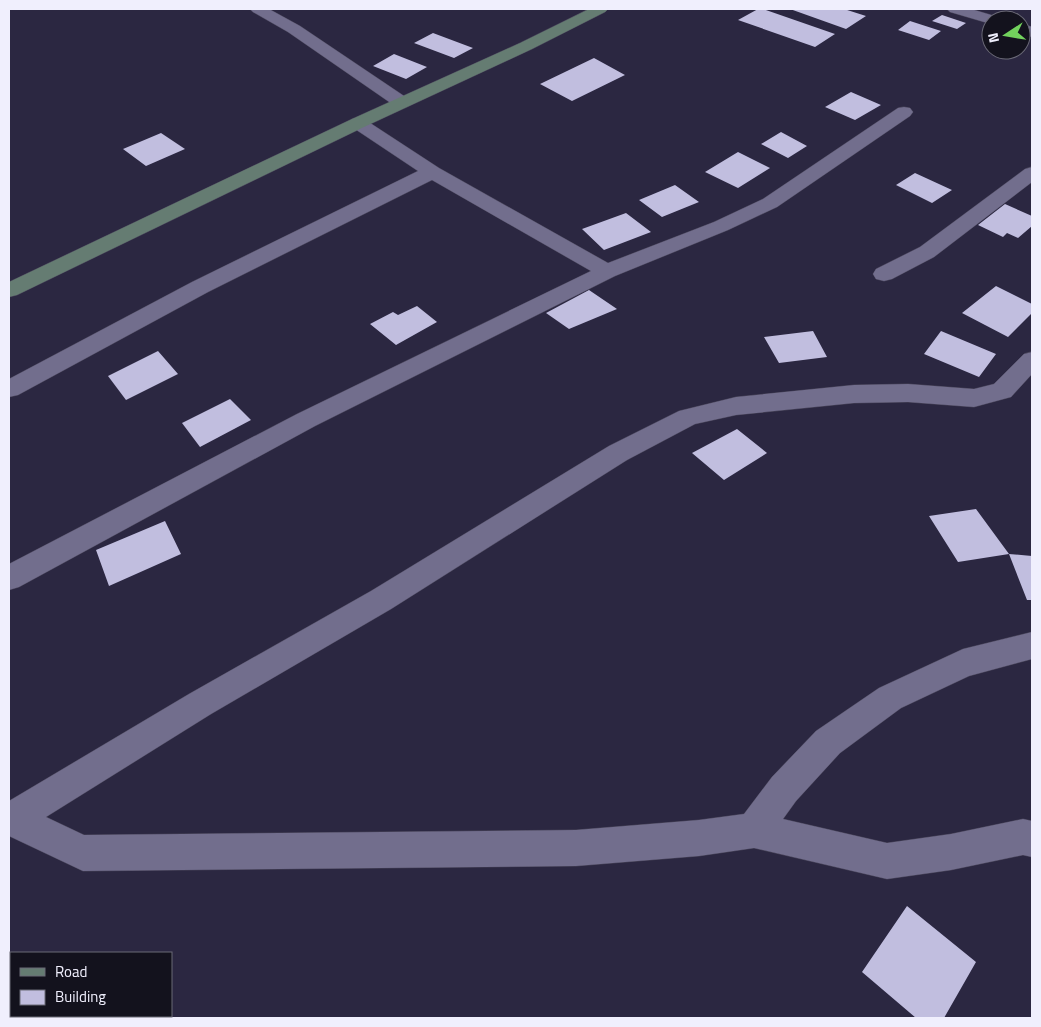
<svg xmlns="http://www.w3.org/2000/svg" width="1041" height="1027" font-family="'Titillium Web',sans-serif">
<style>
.building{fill:#c1bedf}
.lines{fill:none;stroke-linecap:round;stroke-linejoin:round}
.minor-casing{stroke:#49455a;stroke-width:1}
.secondary-casing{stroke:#49455a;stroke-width:1}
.minor{fill:#726e8d;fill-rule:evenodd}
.secondary{fill:#657c72;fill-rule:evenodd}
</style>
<rect width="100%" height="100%" fill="#2b2741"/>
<path class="building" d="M758 9H763L835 34 815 47 738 20Z
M790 9H844L866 16 846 29Z
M942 15 966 23 957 29 932 21Z
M910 21 941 31 929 40 898 30Z
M433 33 473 48 454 58 414 43Z
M394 54 427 67 406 79 373 66Z
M594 58 625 75 572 101 540 84Z
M851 92 881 105 855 120 825 107Z
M781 132 807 146 788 158 761 144Z
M161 133 185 149 146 166 123 149Z
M738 152 770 168 738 188 705 172Z
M915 173 952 190 932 203 896 185Z
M675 185 699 202 662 217 639 200Z
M1005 204 1032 216V226L1018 238 1007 233 1003 237 978 225Z
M626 213 651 232 604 250 582 229Z
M996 286 1032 304V313L1008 337 962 313Z
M589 290 617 309 569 329 546 313Z
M417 306 437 322 396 345 370 324 393 312 398 315Z
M813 331 827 357 779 363 764 337Z
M941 331 996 354 979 377 924 354Z
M158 351 178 374 126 400 108 376Z
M230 399 251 420 200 447 182 423Z
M737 429 767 453 724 480 692 453Z
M976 509 1009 554 958 562 929 516Z
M165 521 181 554 109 586 96 550Z
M1009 554 1032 556V600H1027Z
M907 906 976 962 944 1018H916L862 972Z"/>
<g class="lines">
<g class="minor-casing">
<path id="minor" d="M250 9H269L300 26 407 98 410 102 407 106 401 107 395 106 288 32 253 12Z
M947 9H971L998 17 1001 20H991V24L950 12Z
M1021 23 1032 27V37L1021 33Z
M904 107 910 108 913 112 910 116 777 207 728 230 615 276 315 426 19 587 9 590V564L297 414 591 271 432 180 208 292 18 395 9 397V379L192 282 418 171 352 127 349 123 352 119 358 118 364 119 439 168 608 263 714 222 763 199 898 108Z
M1032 167V182L934 257 892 279 884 281 876 279 873 274 876 269 920 247 1025 169Z
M1032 352V374L1011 397 974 407 908 402 854 403 736 415 695 424 627 460 391 609 211 714 46 817 84 835 576 830 699 820 744 814 772 777 816 731 879 688 963 649 1032 632V659L969 676 901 708 840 753 796 801 783 819 887 843 951 834 1023 819 1032 821V857L1023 855 951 870 887 879 754 848 699 856 576 866 83 871 9 836V801L189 694 371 591 609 446 679 411 736 397 854 385 908 384 974 389 994 384 1024 354Z"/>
</g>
<g class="secondary-casing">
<path id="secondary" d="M589 9H608L605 12 532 49 364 127 17 295 9 297V282L352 119 520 43Z"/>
</g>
<use href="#minor" class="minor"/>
<use href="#secondary" class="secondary"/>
</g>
<rect width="1041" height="1027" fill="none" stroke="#f0effd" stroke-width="20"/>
<rect x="10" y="952" width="162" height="65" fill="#13121d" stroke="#6b6a77"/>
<rect x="20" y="968" width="25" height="8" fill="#657c72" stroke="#6b6a77"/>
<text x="55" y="977" font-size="15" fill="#f0effd">Road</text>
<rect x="20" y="990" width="25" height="15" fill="#c1bedf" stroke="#6b6a77"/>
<text x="55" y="1002" font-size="15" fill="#f0effd">Building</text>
<g transform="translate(1006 35) rotate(258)"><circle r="24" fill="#13121d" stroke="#6b6a77"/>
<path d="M0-4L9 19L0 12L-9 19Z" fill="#72d25d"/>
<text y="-8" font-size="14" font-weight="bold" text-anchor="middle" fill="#f0effd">N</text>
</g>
</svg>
